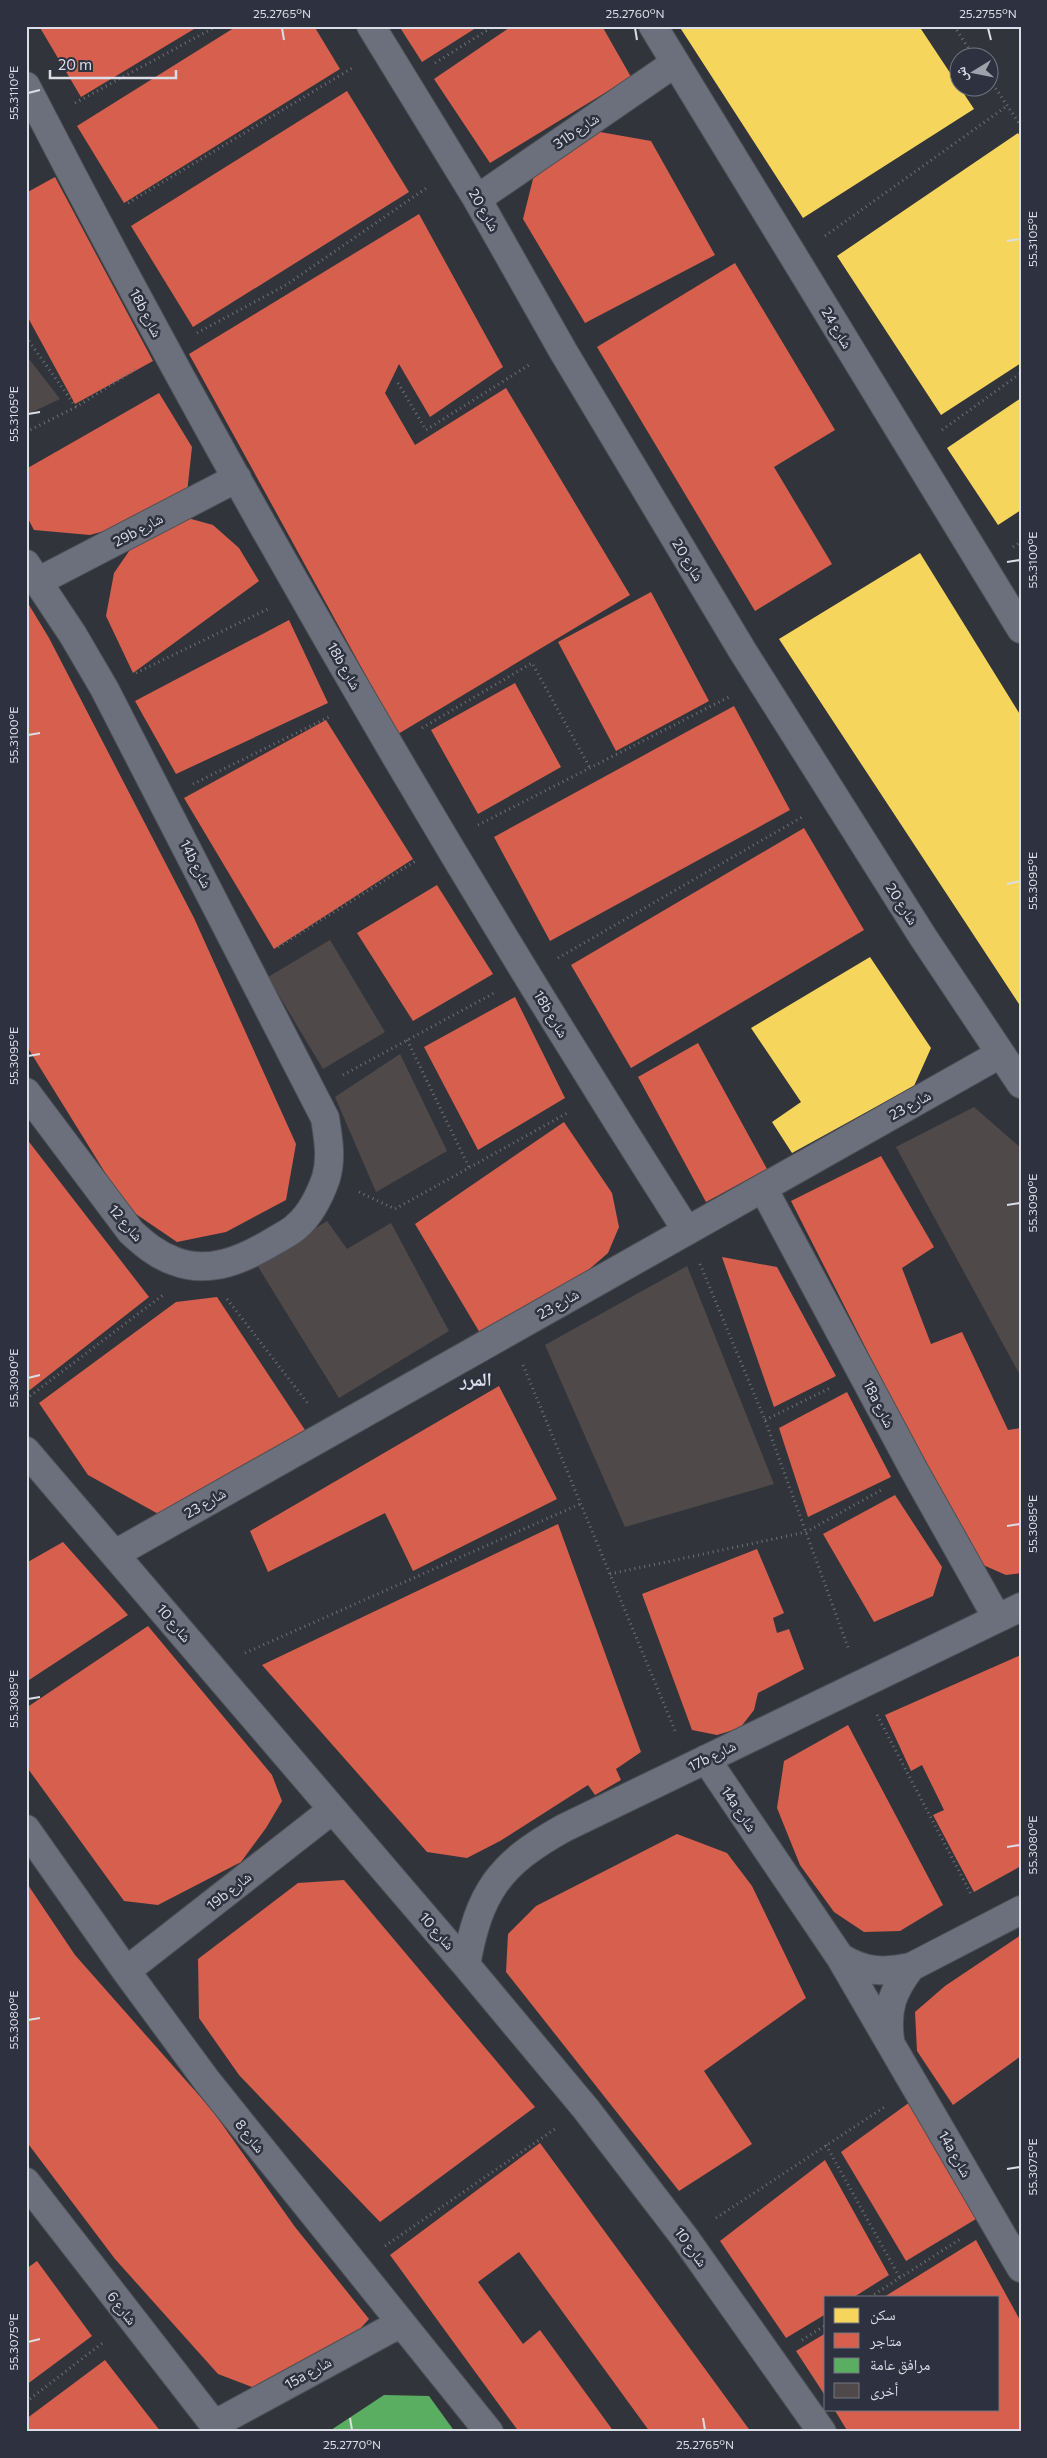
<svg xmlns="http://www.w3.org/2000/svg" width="1047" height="2458" font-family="Commissioner,'Noto Naskh Arabic',sans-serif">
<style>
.homes{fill:#f6d55c}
.shops{fill:#d6604d}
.public{fill:#5aae61}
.building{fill:#4f4a49}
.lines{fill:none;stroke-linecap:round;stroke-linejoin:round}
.minor-casing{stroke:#4e5056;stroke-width:30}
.path{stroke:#6d7078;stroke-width:3;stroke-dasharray:1 4;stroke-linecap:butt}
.minor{stroke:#6b707c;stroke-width:28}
.ticks{fill:none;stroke:#dcdee7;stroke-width:2}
.labels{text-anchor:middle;stroke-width:5;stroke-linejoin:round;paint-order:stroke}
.street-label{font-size:14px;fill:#dcdee7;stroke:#2e313f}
.district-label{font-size:19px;font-weight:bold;fill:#dcdee7;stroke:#2e313f}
.neatline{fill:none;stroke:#dcdee7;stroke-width:2}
.ticks-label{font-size:12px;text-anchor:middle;fill:#dcdee7}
</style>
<rect width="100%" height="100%" fill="#32343b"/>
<path class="homes" d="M679 26H919L974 109 803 218Z
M1018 133 1021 138V363L941 415 837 256Z
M1021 398V510L998 525 947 448Z
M920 553 1021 716V1007L779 639Z
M870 957 931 1048 914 1086 792 1153 772 1122 801 1102 751 1028Z"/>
<path class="shops" d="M39 26H199L81 97Z
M237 26H314L340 69 124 203 77 126Z
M399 26H479L422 62Z
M512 26H602L631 77 490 163 434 79Z
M347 91 409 192 193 327 131 226Z
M600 132 651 141 715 255 585 323 523 219 537 163Z
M55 177 153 361 75 404 26 314V193Z
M419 214 503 367 430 417 399 364 385 393 415 445 506 388 630 595 398 734 189 354Z
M735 263 835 430 774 467 832 564 755 611 597 347Z
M159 393 192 447 187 493 132 523 90 535 34 530 26 515V469Z
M184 517 213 525 239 548 259 581 133 673 106 616 114 573 134 544Z
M651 592 709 701 616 751 558 642Z
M26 600 49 638 194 918 296 1144 286 1200 226 1232 177 1242 127 1208 26 1045Z
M289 620 328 703 176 774 135 701Z
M515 683 561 767 478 814 431 730Z
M734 706 790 810 550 941 494 837Z
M326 720 413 859 274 949 184 798Z
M804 828 864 930 631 1068 571 965Z
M437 885 493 974 413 1021 357 933Z
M515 997 565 1098 478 1150 424 1047Z
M698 1043 767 1169 706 1202 638 1077Z
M564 1122 612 1193 619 1227 608 1253 586 1272 480 1333 415 1224Z
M26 1138 149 1297 26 1393Z
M881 1156 934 1247 902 1268 931 1344 962 1332 1008 1430 1021 1428V1573L1006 1575 974 1561 791 1201Z
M722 1257 777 1267 836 1376 774 1407Z
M217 1297 307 1433 162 1516 88 1475 39 1403 176 1302Z
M499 1386 557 1499 413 1571 385 1513 268 1572 250 1531Z
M847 1392 891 1477 808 1517 779 1428Z
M895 1495 942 1567 933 1596 874 1622 823 1534Z
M558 1524 641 1752 616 1769 621 1780 595 1795 588 1785 500 1841 467 1858 427 1852 262 1665Z
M63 1542 128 1615 26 1682V1563Z
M757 1549 784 1613 773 1618 777 1633 789 1629 804 1669 758 1693 754 1710 740 1728 717 1735 692 1730 642 1594Z
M148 1626 272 1775 282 1801 266 1828 241 1862 158 1905 124 1901 26 1766V1708Z
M1021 1655V1866L974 1892 933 1815 944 1810 922 1765 911 1771 885 1715Z
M848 1725 943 1905 900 1931 864 1932 834 1912 800 1865 777 1808 784 1761Z
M677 1834 727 1853 752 1886 806 1998 704 2071 752 2144 679 2191 506 1972 508 1934 536 1906Z
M344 1880 535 2107 380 2222 239 2075 199 2018 198 1959 298 1883Z
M26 1882 75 1955 212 2110 295 2227 369 2319 350 2340 265 2392 218 2374 115 2259 26 2141Z
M1021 1935V2056L953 2105 917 2051 915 2012 945 1986Z
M910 2102 976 2219 906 2261 841 2152Z
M540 2143 619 2251 751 2432H650L519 2252 478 2282 523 2344 540 2330 614 2432H519L390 2255Z
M825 2160 889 2275 854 2297H826V2314L786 2338 720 2241Z
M976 2240 1021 2322V2432H848L834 2409H998V2297H884Z
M37 2261 92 2336 26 2385V2269Z
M826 2333V2397L796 2351Z
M105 2360 161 2432H26V2419Z"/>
<path class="public" d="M384 2395 429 2396 455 2432H328Z"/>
<path class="building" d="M26 355 60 399 26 415Z
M330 940 385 1032 323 1069 268 977Z
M400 1054 447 1151 376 1192 335 1097Z
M974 1107 1021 1148V1377L896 1147Z
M327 1221 347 1249 391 1223 449 1331 339 1398 257 1265Z
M687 1266 774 1484 625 1527 545 1345Z"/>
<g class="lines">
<g class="minor-casing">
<path id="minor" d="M371 26 477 199 563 351 742 650 923 937 1021 1084
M653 26 1021 629
M26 86C228 478 450 860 687 1231
M477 199 675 63
M26 564 73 635 104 688 325 1118C328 1137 332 1158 326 1178 320 1195 311 1214 297 1226 291 1232 282 1236 274 1241 244 1259 210 1275 174 1261 157 1255 144 1244 131 1232L26 1092
M39 581 237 478
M763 1188 915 1472 997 1618
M26 1451 466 1965 586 2109 685 2238 822 2432
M115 1554 1000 1054
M706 1759 840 1957 1021 2268
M26 1829 126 1971 207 2081 489 2432
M840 1957C864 1972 884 1973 911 1967L1021 1910
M466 1965C479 1892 499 1864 564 1828L1021 1607
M126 1971 332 1810
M890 2040C886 2009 892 1992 911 1967
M26 2182 220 2432
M215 2424 401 2323"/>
</g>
<path class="path" d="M954 26 975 58
M435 63 494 26
M990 80 1021 126
M75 103 217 26
M128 203 354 67
M825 236 1007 106
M197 333 286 285 428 187
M26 337 76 407
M398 383 426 430 529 365
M942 430 1021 373
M26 432 76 407 136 369
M1013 547 1021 542
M136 673 270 608
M422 728 532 663 590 768
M193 784 331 716
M478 825 729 697
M278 947 417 860
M558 958 804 816
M407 1040 469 1167
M343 1075 496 992
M359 1192 395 1209 569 1112
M700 1264 765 1420 849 1650
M227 1299 309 1405
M523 1365 676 1733
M26 1399 163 1295
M765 1420 830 1388
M610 1574 806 1532 883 1489
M245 1653 580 1504
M877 1715 972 1896
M826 2145 900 2278
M716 2218 886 2106
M385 2246 555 2129
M870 2297 962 2238
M802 2340 826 2325
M26 2402 105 2341"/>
<use href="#minor" class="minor"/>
</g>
<path class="ticks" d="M282 28 284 40M635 28 637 40M988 28 991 40M28 93 40 90M1007 241 1020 239M28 414 40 412M1007 562 1020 560M28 735 40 733M1007 884 1020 881M28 1056 40 1054M1007 1205 1020 1203M28 1378 40 1375M1007 1526 1020 1524M28 1699 40 1697M1007 1847 1020 1845M28 2020 40 2018M1007 2169 1020 2167M28 2342 40 2339M350 2418 352 2430M703 2418 705 2430"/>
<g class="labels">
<g class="street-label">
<text transform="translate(576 131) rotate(-34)" y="5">31b شارع</text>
<text transform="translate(484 210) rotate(60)" y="5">شارع 20</text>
<text transform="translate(146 313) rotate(62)" y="5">18b شارع</text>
<text transform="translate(837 328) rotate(59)" y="5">شارع 24</text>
<text transform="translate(138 530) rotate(-28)" y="5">29b شارع</text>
<text transform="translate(688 560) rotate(59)" y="5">شارع 20</text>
<text transform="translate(344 666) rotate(60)" y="5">18b شارع</text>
<text transform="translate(196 864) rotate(63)" y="5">14b شارع</text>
<text transform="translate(902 904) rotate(57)" y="5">شارع 20</text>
<text transform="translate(551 1014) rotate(59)" y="5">18b شارع</text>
<text transform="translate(910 1105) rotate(-29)" y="5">شارع 23</text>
<text transform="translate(126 1223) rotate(49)" y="5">شارع 12</text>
<text transform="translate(558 1304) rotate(-30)" y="5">شارع 23</text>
<text transform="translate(879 1404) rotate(63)" y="5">18a شارع</text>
<text transform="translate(205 1503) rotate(-30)" y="5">شارع 23</text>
<text transform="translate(174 1623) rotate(50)" y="5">شارع 10</text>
<text transform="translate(712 1756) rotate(-26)" y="5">17b شارع</text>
<text transform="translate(739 1809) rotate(56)" y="5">14a شارع</text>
<text transform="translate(229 1891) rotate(-38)" y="5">19b شارع</text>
<text transform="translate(437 1931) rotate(49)" y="5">شارع 10</text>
<text transform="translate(250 2136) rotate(52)" y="5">شارع 8</text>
<text transform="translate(955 2154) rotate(60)" y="5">14a شارع</text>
<text transform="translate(691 2247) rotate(54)" y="5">شارع 10</text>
<text transform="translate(122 2308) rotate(52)" y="5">شارع 6</text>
<text transform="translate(308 2373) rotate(-29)" y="5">15a شارع</text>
</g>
<g class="district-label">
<text x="476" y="1386">المرر</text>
</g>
</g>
<rect width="1047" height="2458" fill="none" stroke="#2e313f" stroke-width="55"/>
<rect x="824" y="2296" width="175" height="115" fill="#2e313f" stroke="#747682"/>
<rect x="834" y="2308" width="25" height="15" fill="#f6d55c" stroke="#747682"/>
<text x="870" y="2320" font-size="15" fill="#dcdee7">سكن</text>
<rect x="834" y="2333" width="25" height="15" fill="#d6604d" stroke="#747682"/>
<text x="870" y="2346" font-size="15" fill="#dcdee7">متاجر</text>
<rect x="834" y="2358" width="25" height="15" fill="#5aae61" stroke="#747682"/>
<text x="870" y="2370" font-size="15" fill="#dcdee7">مرافق عامة</text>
<rect x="834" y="2383" width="25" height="15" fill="#4f4a49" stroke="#747682"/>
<text x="870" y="2396" font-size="15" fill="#dcdee7">أخرى</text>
<g transform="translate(974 72) rotate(260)"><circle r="24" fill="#2e313f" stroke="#747682"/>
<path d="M0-4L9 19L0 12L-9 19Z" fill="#a0a2ab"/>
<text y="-8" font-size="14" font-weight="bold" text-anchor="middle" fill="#dcdee7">ش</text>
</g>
<path d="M50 70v8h126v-8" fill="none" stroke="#dcdee7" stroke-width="2.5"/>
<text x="58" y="70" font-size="15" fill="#dcdee7" stroke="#2e313f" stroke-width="4" paint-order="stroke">20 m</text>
<rect x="28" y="28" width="992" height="2402" class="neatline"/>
<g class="ticks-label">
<text x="282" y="18">25.2765°N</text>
<text x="635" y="18">25.2760°N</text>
<text x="988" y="18">25.2755°N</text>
<text transform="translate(14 93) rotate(-90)" y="4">55.3110°E</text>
<text transform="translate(1033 239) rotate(-90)" y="4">55.3105°E</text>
<text transform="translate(14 414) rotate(-90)" y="4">55.3105°E</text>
<text transform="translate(1033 560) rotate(-90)" y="4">55.3100°E</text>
<text transform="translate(14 735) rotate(-90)" y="4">55.3100°E</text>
<text transform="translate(1033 881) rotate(-90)" y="4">55.3095°E</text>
<text transform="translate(14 1056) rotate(-90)" y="4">55.3095°E</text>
<text transform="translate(1033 1203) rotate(-90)" y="4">55.3090°E</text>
<text transform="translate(14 1378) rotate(-90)" y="4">55.3090°E</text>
<text transform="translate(1033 1524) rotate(-90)" y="4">55.3085°E</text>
<text transform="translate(14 1699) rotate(-90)" y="4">55.3085°E</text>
<text transform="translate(1033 1845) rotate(-90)" y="4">55.3080°E</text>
<text transform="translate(14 2020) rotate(-90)" y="4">55.3080°E</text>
<text transform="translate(1033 2167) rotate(-90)" y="4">55.3075°E</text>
<text transform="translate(14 2342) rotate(-90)" y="4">55.3075°E</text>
<text x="352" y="2449">25.2770°N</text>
<text x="705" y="2449">25.2765°N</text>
</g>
</svg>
